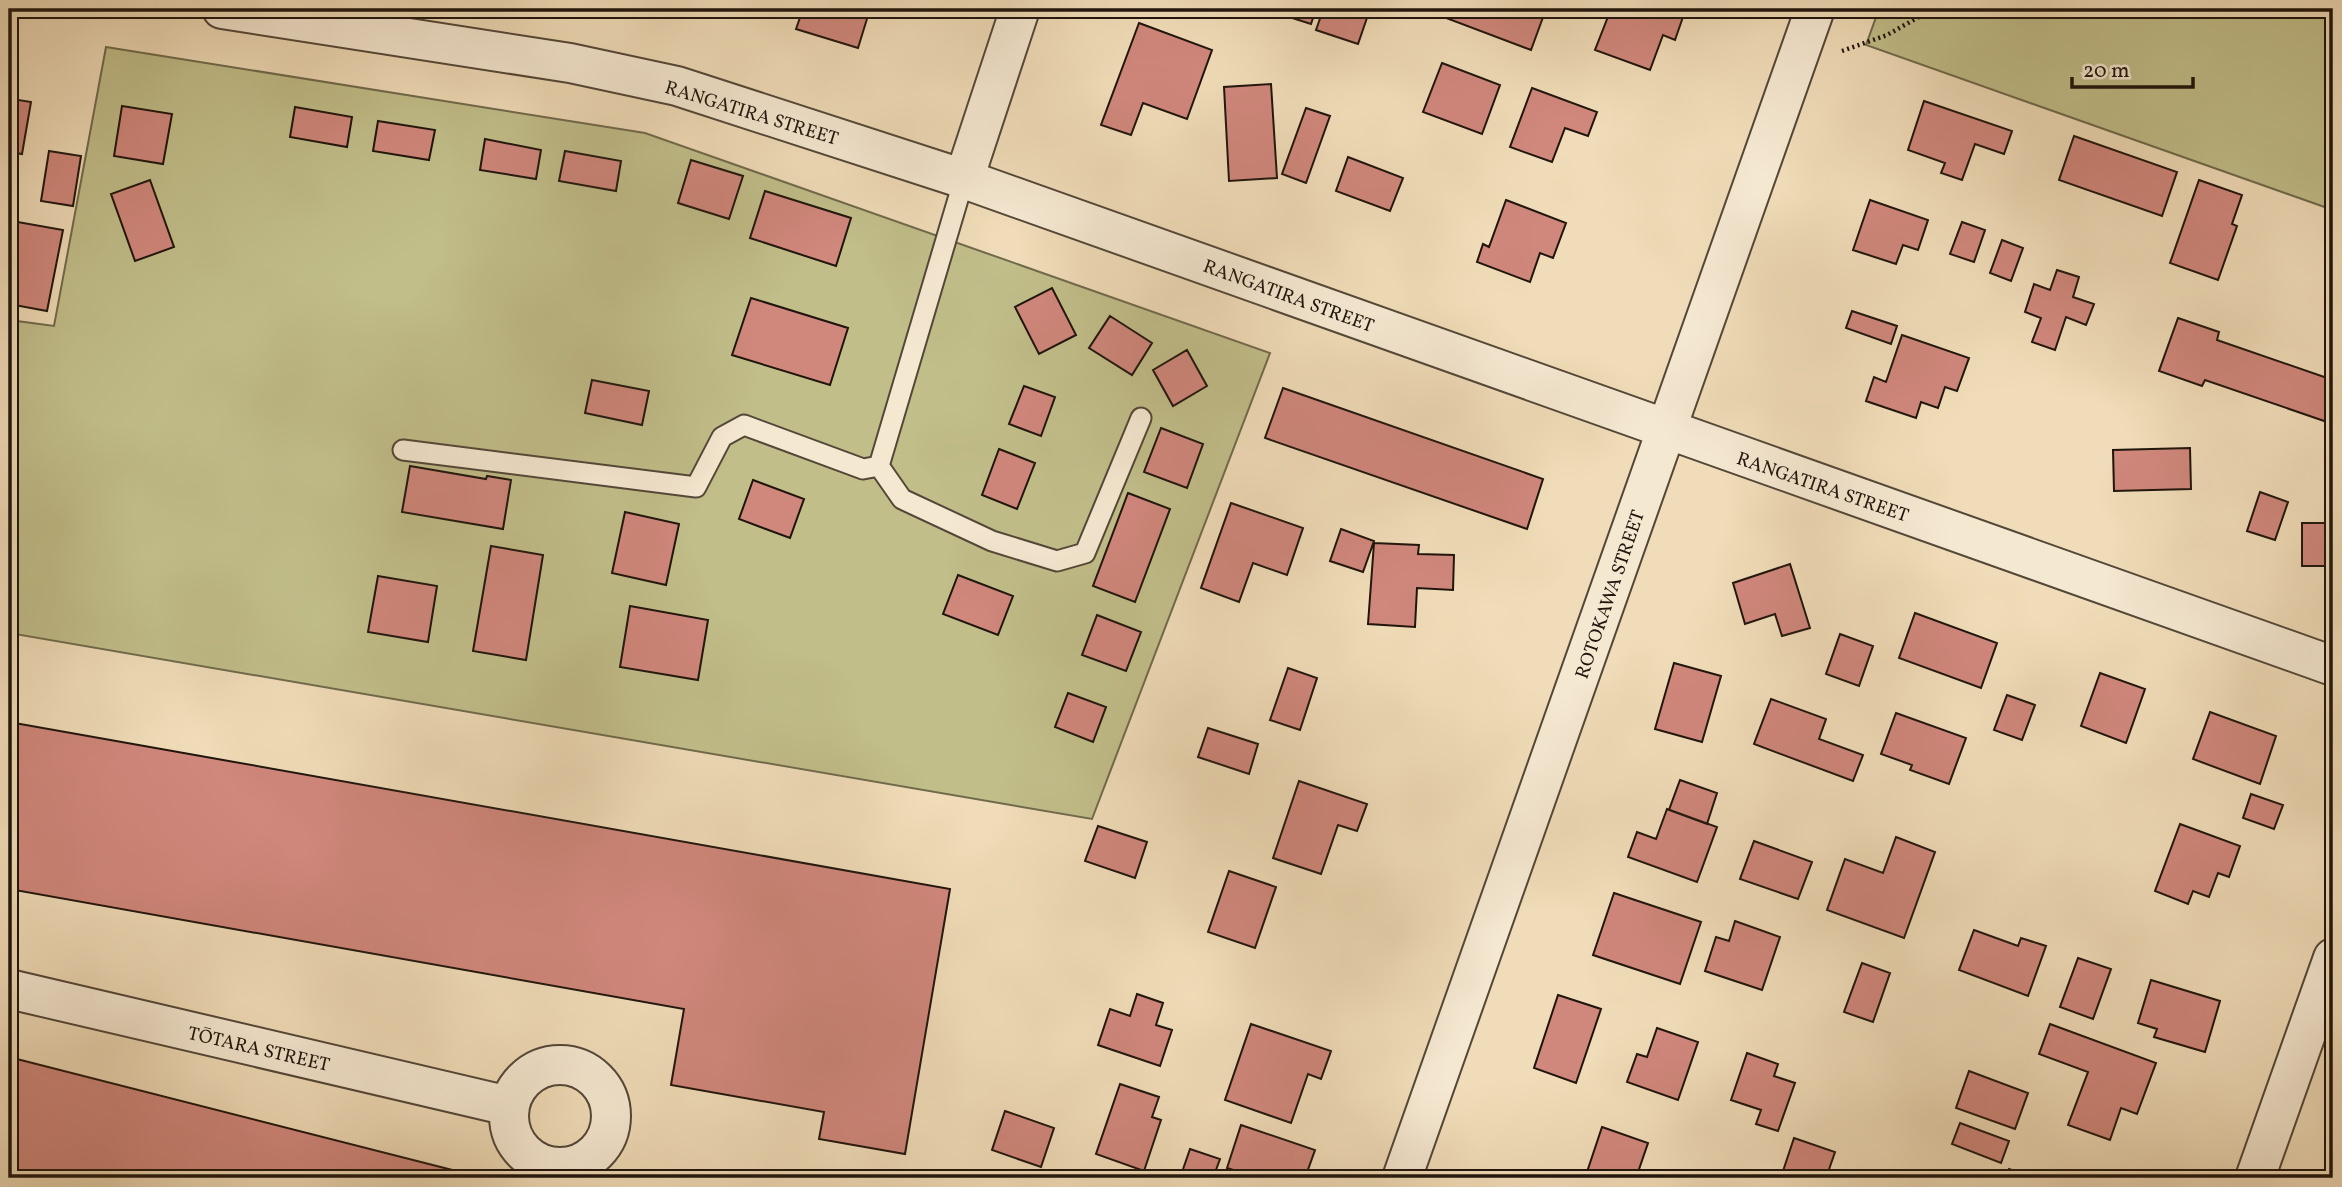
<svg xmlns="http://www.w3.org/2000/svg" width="2342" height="1187" font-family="Vollkorn,serif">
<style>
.green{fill:#c1be8a;stroke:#706a4c;stroke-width:2}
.building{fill:#d0877c;stroke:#1f150d;stroke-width:2}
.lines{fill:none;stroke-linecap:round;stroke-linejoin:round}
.service-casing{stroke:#534738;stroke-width:23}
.minor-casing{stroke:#534738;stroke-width:42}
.path{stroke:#1f150d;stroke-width:4.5;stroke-dasharray:2 3.5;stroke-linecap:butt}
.service{stroke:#f5e8d1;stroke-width:19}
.minor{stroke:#f5e8d1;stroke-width:38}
.labels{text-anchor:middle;stroke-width:6;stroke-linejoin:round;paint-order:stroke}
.street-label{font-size:19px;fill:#1f150d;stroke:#f5e8d1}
</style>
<rect width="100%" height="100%" fill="#f0dcb8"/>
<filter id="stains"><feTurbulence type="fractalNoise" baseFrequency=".00286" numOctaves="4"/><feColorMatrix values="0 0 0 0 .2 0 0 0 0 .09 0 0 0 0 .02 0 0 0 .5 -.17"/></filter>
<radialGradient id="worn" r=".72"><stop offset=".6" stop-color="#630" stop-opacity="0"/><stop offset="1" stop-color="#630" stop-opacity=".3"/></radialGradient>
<path class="green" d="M1879 9H2333V210L1866 45Z
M106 47 645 133 1270 353 1092 819 9 633V320L54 326Z"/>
<path class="building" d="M803 9H870L858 48 796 29Z
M1264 9H1316L1311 24Z
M1339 9H1370L1358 44 1316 30 1323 10 1337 15Z
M1449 9H1546L1531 50 1446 18Z
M1611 9H1680L1685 11 1675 40 1663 35 1650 70 1595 50Z
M1139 23 1212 50 1187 119 1143 103 1131 135 1101 125Z
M1442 63 1500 85 1482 134 1423 112Z
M9 78 15 79 12 99 31 102 22 154 9 152Z
M1271 84 1277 178 1229 181 1224 87Z
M1532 88 1597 112 1588 136 1565 128 1552 162 1510 147Z
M1924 101 2012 131 2004 154 1975 144 1962 180 1941 173 1945 163 1908 150Z
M122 106 172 114 163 164 114 156Z
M295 107 352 117 347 147 290 137Z
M1306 108 1330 116 1306 183 1282 174Z
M378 121 435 130 429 160 373 151Z
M2074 136 2177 172 2162 216 2059 180Z
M485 139 541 150 536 179 480 170Z
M49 151 81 156 73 206 41 201Z
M565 151 621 161 616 191 559 181Z
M1348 157 1403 178 1390 211 1336 191Z
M691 160 743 176 729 219 678 203Z
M150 180 174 247 135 261 111 194Z
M2199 180 2242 195 2232 224 2237 226 2218 280 2170 263Z
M765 191 851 218 836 266 750 238Z
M1506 200 1566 223 1553 258 1540 253 1530 282 1477 262 1483 244 1489 247Z
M1870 200 1928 220 1918 250 1903 245 1896 264 1853 250Z
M12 221 63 230 47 311 9 304V239Z
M1962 222 1985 230 1974 262 1950 254Z
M2002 240 2023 248 2011 281 1990 273Z
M2057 270 2079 277 2073 297 2094 304 2086 325 2066 317 2055 350 2032 342 2041 318 2025 312 2034 284 2050 290Z
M1052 288 1076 335 1039 354 1015 307Z
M751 298 848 328 830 385 732 355Z
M1852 311 1897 326 1891 344 1846 328Z
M1110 316 1152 343 1132 375 1089 348Z
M2178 318 2219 332 2217 340 2333 380V424L2205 380 2202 386 2159 371Z
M1902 335 1969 358 1957 391 1945 387 1938 408 1921 402 1916 418 1866 401 1874 377 1886 382Z
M1187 350 1207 386 1173 406 1153 370Z
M592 380 649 391 642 425 585 413Z
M1024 386 1055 397 1041 436 1009 424Z
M1283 388 1543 479 1527 529 1265 438Z
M1161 428 1203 444 1187 488 1144 472Z
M2190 448 2191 489 2114 491 2113 450Z
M999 449 1035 463 1017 509 982 495Z
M410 466 486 479 487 476 511 480 503 529 402 512Z
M753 480 804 499 790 538 739 519Z
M2260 492 2288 502 2275 540 2247 531Z
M1128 493 1170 509 1135 602 1093 586Z
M1231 503 1303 528 1287 575 1253 563 1239 602 1201 588Z
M625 512 679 524 666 585 612 573Z
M2302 523H2333V566H2302Z
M1341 529 1374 541 1363 572 1330 561Z
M1374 543 1419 545 1418 554 1454 555 1453 590 1417 588 1415 627 1368 624Z
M491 546 543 555 526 660 473 651Z
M1790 564 1810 628 1782 636 1775 614 1745 624 1733 583Z
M958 575 1013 596 998 635 943 614Z
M378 576 437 586 428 642 368 632Z
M630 606 708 620 698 680 620 667Z
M1915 613 1997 643 1981 688 1899 658Z
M1097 615 1141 632 1126 671 1082 655Z
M1840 634 1873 646 1859 686 1826 674Z
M1674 663 1721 676 1702 742 1655 729Z
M1288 668 1317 678 1300 730 1270 720Z
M2100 673 2145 689 2126 743 2081 726Z
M1068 693 1106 707 1093 742 1055 727Z
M2007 695 2035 705 2022 740 1994 730Z
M1771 699 1826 719 1819 739 1863 755 1853 781 1754 744Z
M2210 712 2276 736 2260 784 2193 759Z
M1896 713 1966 738 1949 784 1910 770 1912 765 1881 754Z
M9 722 950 889 905 1154 819 1139 824 1112 671 1085 684 1009 9 889Z
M1208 728 1258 744 1249 774 1198 757Z
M1680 780 1717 793 1707 824 1669 810Z
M1299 781 1367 804 1357 831 1338 825 1321 874 1273 858Z
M2251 794 2283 805 2274 829 2243 818Z
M1667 809 1717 827 1697 882 1628 857 1637 832 1656 839Z
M2180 824 2240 846 2229 877 2218 873 2209 897 2193 891 2188 904 2155 891Z
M1098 826 1147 842 1135 878 1085 861Z
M1896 837 1935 852 1904 938 1827 910 1845 859 1883 873Z
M1754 841 1812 862 1798 899 1740 879Z
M1229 871 1276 887 1255 948 1208 932Z
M1614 893 1701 922 1680 984 1593 955Z
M1735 921 1780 937 1762 990 1705 971 1716 937 1729 941Z
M1974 930 2018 946 2021 938 2046 946 2028 996 1959 970Z
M2078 958 2111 969 2093 1019 2060 1007Z
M1862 963 1890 973 1873 1022 1844 1012Z
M2151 980 2220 1001 2205 1052 2154 1037 2157 1029 2138 1023Z
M1137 994 1163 1003 1156 1025 1172 1030 1160 1066 1098 1045 1110 1009 1130 1016Z
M1558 995 1601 1009 1576 1083 1534 1068Z
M1251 1024 1331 1051 1321 1079 1308 1074 1291 1123 1225 1100Z
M2050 1024 2156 1063 2137 1114 2121 1108 2110 1140 2068 1125 2088 1072 2039 1054Z
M1657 1028 1698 1042 1678 1100 1627 1082 1637 1054 1647 1057Z
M1747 1053 1778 1064 1774 1076 1795 1083 1778 1131 1756 1124 1761 1110 1731 1100Z
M9 1057 472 1175 471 1178H49L9 1168Z
M1969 1071 2028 1093 2015 1129 1956 1108Z
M1120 1084 1159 1097 1152 1117 1161 1120 1144 1171 1096 1154Z
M1005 1111 1054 1128 1041 1167 992 1150Z
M1960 1123 2009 1141 2001 1163 1952 1144Z
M1241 1125 1315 1150 1305 1178H1259L1227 1168Z
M1602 1127 1648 1143 1636 1178H1585Z
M1794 1138 1835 1152 1826 1178H1804L1783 1171Z
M1190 1149 1220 1159 1213 1178H1180Z
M2009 1169 2034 1178H2005Z"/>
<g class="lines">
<g class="service-casing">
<path id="service" d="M403 450 696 487 722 437 744 425 863 469 879 466 964 179
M879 466 902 499 992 541 1057 561 1085 553 1141 418"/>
</g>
<g class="minor-casing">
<path id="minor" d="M222 9 570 63 677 86 964 179 2333 666
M964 179 1020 9
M9 989 509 1106
M509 1116a51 51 0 1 1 102 0a51 51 0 1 1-102 0Z
M1402 1178 1815 9
M2255 1178 2333 958"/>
</g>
<path class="path" d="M1842 51 1887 35 1933 9"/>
<use href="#service" class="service"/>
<use href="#minor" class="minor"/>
</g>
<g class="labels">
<g class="street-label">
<text transform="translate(752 112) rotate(17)" y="7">RANGATIRA STREET</text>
<text transform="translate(1289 295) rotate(20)" y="7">RANGATIRA STREET</text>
<text transform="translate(1823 486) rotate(19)" y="7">RANGATIRA STREET</text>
<text transform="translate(1609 594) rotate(-71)" y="7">ROTOKAWA STREET</text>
<text transform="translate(259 1048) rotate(13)" y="7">TŌTARA STREET</text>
</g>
</g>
<rect width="2342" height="1187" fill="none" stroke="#f0dcb8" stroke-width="35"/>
<rect x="10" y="10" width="2321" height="1166" fill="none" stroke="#1f150d" stroke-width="3.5"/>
<rect x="18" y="18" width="2307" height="1152" fill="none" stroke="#1f150d" stroke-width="2"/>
<path d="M2072 77v10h121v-10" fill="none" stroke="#1f150d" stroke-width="3.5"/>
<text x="2083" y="77" font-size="21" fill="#1f150d" stroke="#f5e8d1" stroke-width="5" paint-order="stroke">20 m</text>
<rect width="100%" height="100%" filter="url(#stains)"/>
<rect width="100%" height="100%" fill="url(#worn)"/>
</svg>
